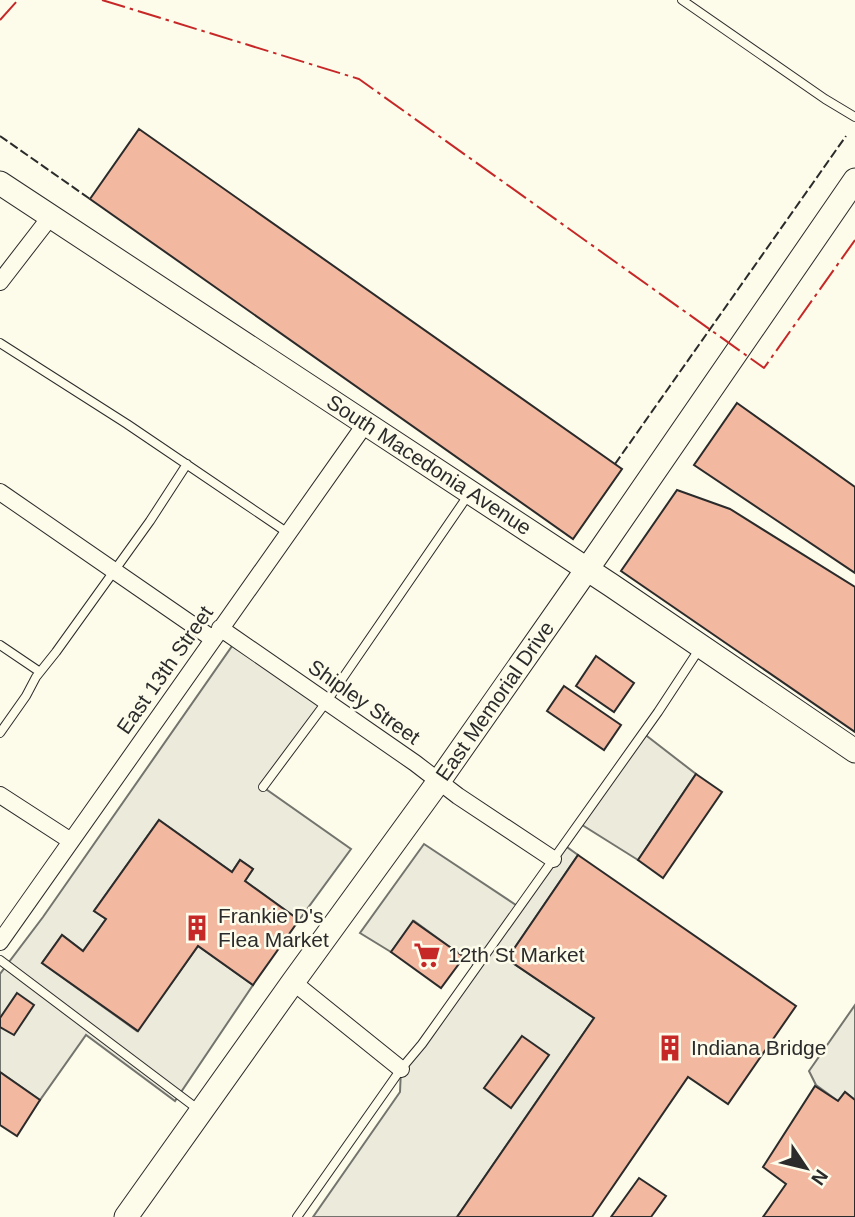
<svg xmlns="http://www.w3.org/2000/svg" width="855" height="1217" font-family="Helvetica,sans-serif">
<style>
.parking{fill:#eceadb;stroke:#74746e;stroke-width:2}
.building{fill:#f2b8a0;stroke:#2b2b2b;stroke-width:2}
.lines{fill:none;stroke-linecap:round;stroke-linejoin:round}
.lane-casing{stroke:#2b2b2b;stroke-width:10}
.street-casing{stroke:#2b2b2b;stroke-width:18}
.secondary-casing{stroke:#2b2b2b;stroke-width:25}
.lane{stroke:#fdfbea;stroke-width:8}
.street{stroke:#fdfbea;stroke-width:16}
.secondary{stroke:#fdfbea;stroke-width:23}
.fence{stroke:#2b2b2b;stroke-width:2;stroke-dasharray:9 3.5;stroke-linecap:butt}
.power{stroke:#c62828;stroke-width:2;stroke-dasharray:24 5 3.5 5;stroke-linecap:butt}
.labels{text-anchor:middle;stroke-width:5;stroke-linejoin:round;paint-order:stroke}
.street-label{font-size:21px;fill:#2b2b2b;stroke:#fdfbea}
.poi-label{font-size:21px;fill:#2b2b2b;stroke:#fdfbea;text-anchor:start}
</style>
<rect width="100%" height="100%" fill="#fdfbea"/>
<path class="parking" d="M237 639 327 701 263 787 351 849 299 920 245 881 253 869 240 860 232 872 159 820 94 911 106 919 83 951 62 935 42 963 137 1031 198 946 253 985 175 1101 86 1035 40 1100 0 1072V974L43 917Z
M643 733 696 774 638 860 579 823Z
M424 844 519 907 564 845 578 855 507 959 594 1018 457 1217H313L400 1092 401 1069 477 967 414 921 391 952 360 933Z
M855 1005V1100L845 1092 838 1101 816 1085 809 1071Z"/>
<path class="building" d="M139 129 622 469 573 539 90 199Z
M737 403 855 487V573L694 465Z
M677 490 730 509 855 587V732L621 571Z
M596 656 634 683 614 712 576 686Z
M564 686 621 725 604 750 547 711Z
M696 774 722 792 663 878 638 860Z
M159 820 232 872 240 860 253 869 245 881 299 920 253 985 198 946 138 1031 42 963 62 935 83 951 106 919 94 911Z
M578 855 796 1006 728 1104 688 1077 592 1217H457L594 1018 507 959Z
M413 921 464 957 441 988 391 952Z
M17 993 34 1005 14 1035 0 1027V1018Z
M522 1036 549 1055 511 1108 484 1088Z
M0 1072 40 1100 17 1136 0 1125Z
M815 1086 838 1101 845 1092 855 1100V1217H763L786 1184 763 1167Z
M639 1178 666 1196 651 1217H611Z"/>
<g class="lines">
<g class="lane-casing">
<path id="lane" d="M682 0 825 99 855 117
M0 343 127 424 288 533
M0 645 40 672
M0 733 26 696 36 677 56 652 150 521 187 464
M263 787 327 701 469 494
M0 960 199 1110
M297 1217 401 1069 422 1044 658 712 700 648"/>
</g>
<g class="street-casing">
<path id="street" d="M0 282 51 216
M0 492 213 639
M220 628 415 763 458 796 553 859
M0 795 71 841
M0 942 366 423
M293 982 401 1069"/>
</g>
<g class="secondary-casing">
<path id="secondary" d="M0 183 611 585 855 751
M126 1217 293 982 439 781 597 555 855 180"/>
</g>
<use href="#lane" class="lane"/>
<use href="#street" class="street"/>
<use href="#secondary" class="secondary"/>
<path class="fence" d="M0 136 90 199
M615 464 846 136"/>
<path class="power" d="M102 0 359 79 764 368 855 240
M0 20 18 0"/>
</g>
<defs>
<g id="building-bare" transform="scale(2.1)"><path d="M-4-6H4V6H1V3H-1V6H-4ZM-2.5-4.3h1.7v1.8h-1.7ZM.8-4.3h1.7v1.8H.8ZM-2.5-1h1.7V.8h-1.7ZM.8-1h1.7V.8H.8Z" fill="#c62828" stroke="#fdfbea" stroke-width="2.5" paint-order="stroke"/></g>
<g id="supermarket-bare" transform="scale(2.1)"><path d="M-6-5.5h2.5l.6 2H6L4.5 2H-2.5L-4.4-4H-6ZM-1.5 3.2a1.3 1.3 0 1 0 .1 0ZM3 3.2a1.3 1.3 0 1 0 .1 0Z" fill="#c62828" stroke="#fdfbea" stroke-width="2.5" paint-order="stroke"/></g>
</defs>
<g fill-rule="evenodd">
<use href="#building-bare" x="197" y="928"/>
<use href="#supermarket-bare" x="427" y="955"/>
<use href="#building-bare" x="670" y="1048"/>
</g>
<g class="labels">
<g class="street-label">
<text transform="translate(429 465) rotate(33)" y="7">South Macedonia Avenue</text>
<text transform="translate(165 670) rotate(-55)" y="7">East 13th Street</text>
<text transform="translate(495 701) rotate(-55)" y="7">East Memorial Drive</text>
<text transform="translate(364 702) rotate(35)" y="7">Shipley Street</text>
</g>
<g class="poi-label">
<text x="218" y="923">Frankie D's<tspan x="218" dy="24">Flea Market</tspan></text>
<text x="448" y="962">12th St Market</text>
<text x="691" y="1055">Indiana Bridge</text>
</g>
</g>
<g transform="translate(806 1168) rotate(125)" stroke="#fdfbea" stroke-width="5" paint-order="stroke">
<path d="M0-5L12 26L0 18L-12 26Z" fill="#2b2b2b"/>
<text y="-10" font-size="19" font-weight="bold" text-anchor="middle" fill="#2b2b2b">N</text>
</g>
</svg>
